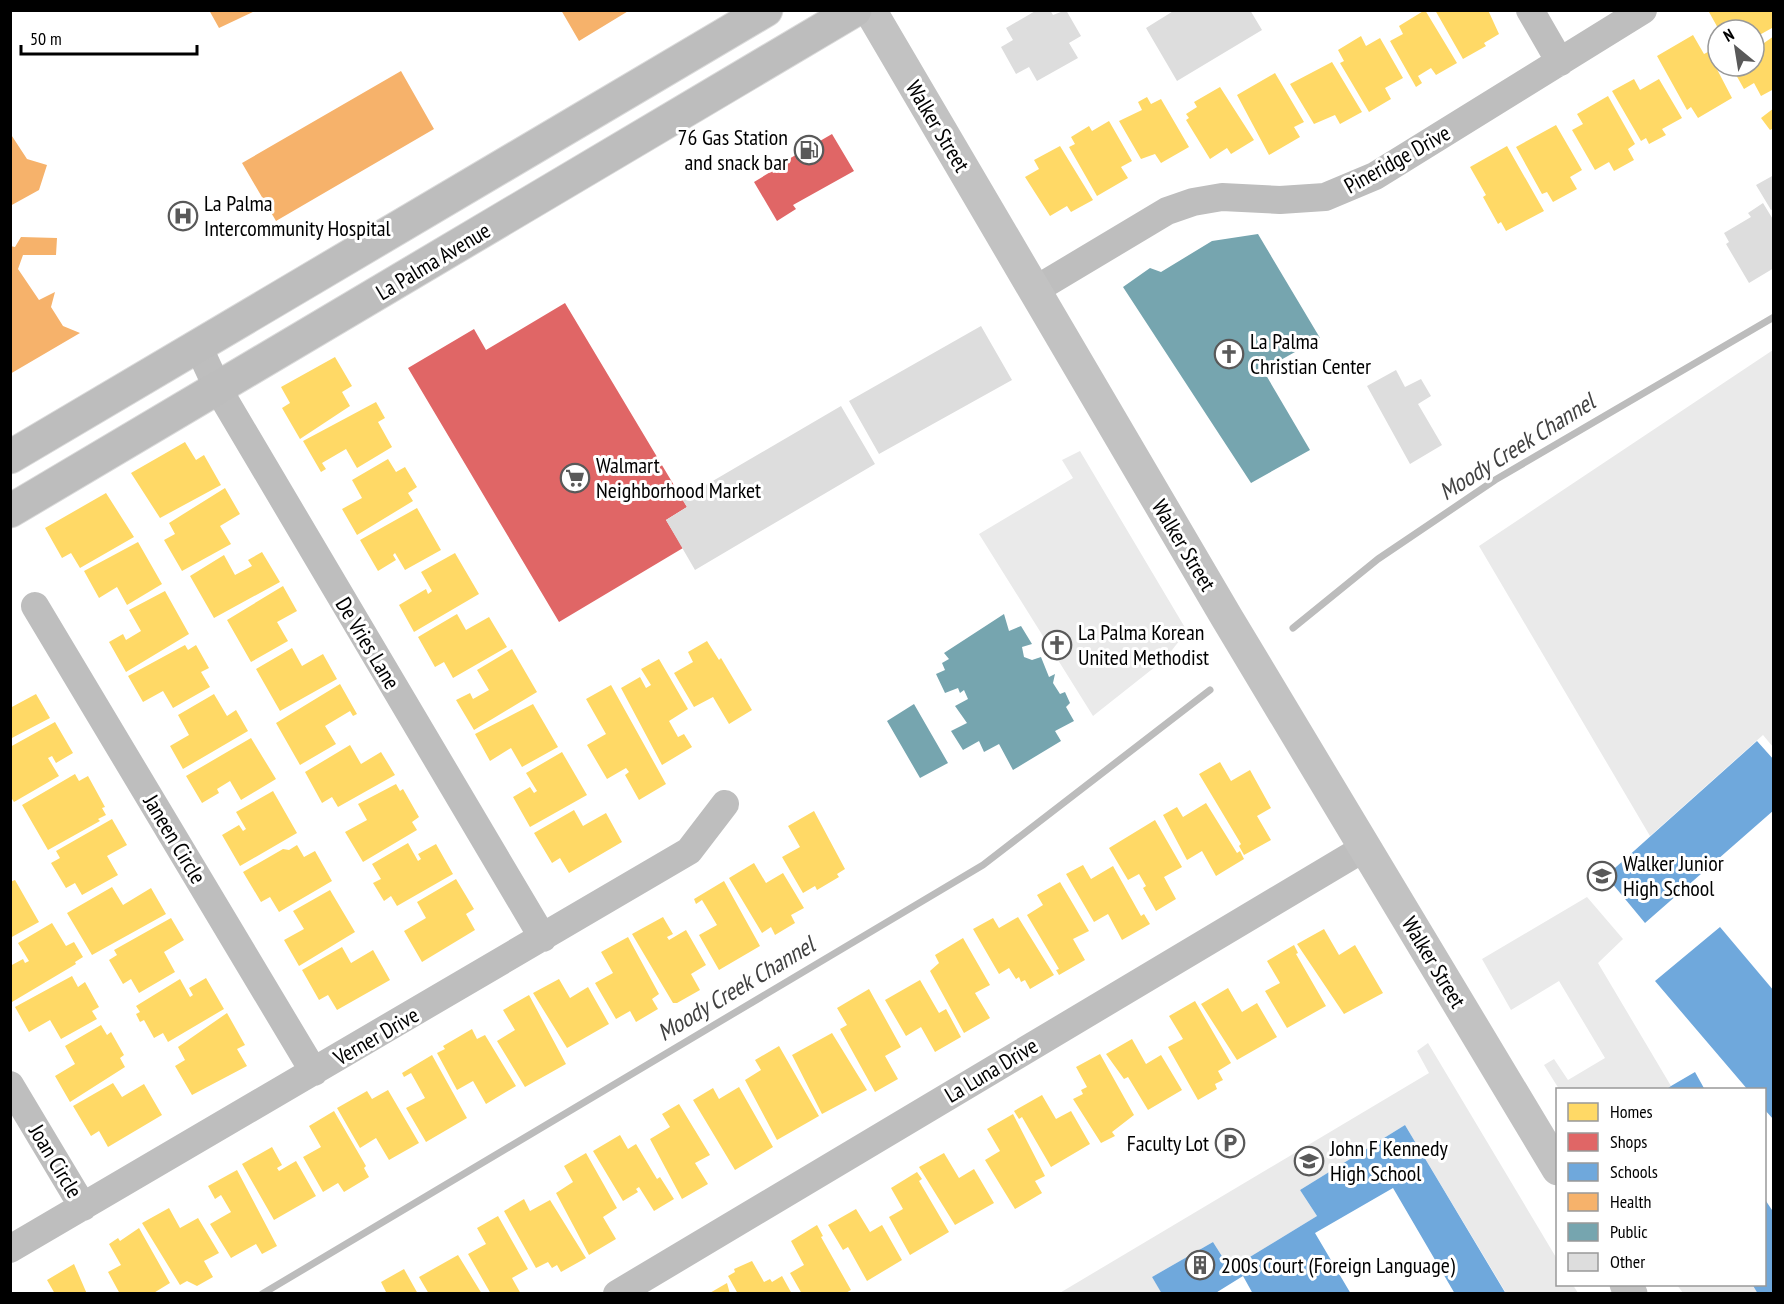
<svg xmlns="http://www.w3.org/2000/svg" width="1784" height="1304" font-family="'PT Sans Narrow',sans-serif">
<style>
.green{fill:#eaeaea}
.homes{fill:#ffd966}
.shops{fill:#e06666}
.schools{fill:#6fa8dc}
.health{fill:#f6b26b}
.public{fill:#76a5af}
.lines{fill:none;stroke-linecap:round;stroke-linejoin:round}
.stream{stroke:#bcbcbc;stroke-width:7}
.building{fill:#ddd}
.primary-casing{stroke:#dbdbdb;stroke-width:35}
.minor{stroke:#bebebe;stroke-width:28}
.secondary{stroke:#c2c2c2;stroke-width:33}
.primary{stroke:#bdbdbd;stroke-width:33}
.labels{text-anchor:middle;stroke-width:6;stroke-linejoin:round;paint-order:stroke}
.street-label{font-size:22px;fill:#000;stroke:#fff}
.poi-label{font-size:22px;fill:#000;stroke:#fff;text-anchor:start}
.water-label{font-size:24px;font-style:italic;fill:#414141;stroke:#fff}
</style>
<rect width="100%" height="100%" fill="#fff"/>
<path class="green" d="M1773 350V747L1763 735 1650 836 1479 546Z
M1080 451 1187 631 1165 659 1093 716 979 534 1073 478 1062 460Z
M1587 897 1623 939 1598 963 1671 1086 1665 1089H1559L1544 1065 1554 1059 1568 1080 1605 1058 1559 981 1511 1010 1482 959Z
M1428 1043 1557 1259 1558 1284 1573 1285 1578 1293H1506L1405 1125 1300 1190 1317 1216 1230 1269 1213 1242 1152 1277 1162 1293 1058 1294 1429 1073 1417 1051Z
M1677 1285H1752L1758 1293H1683Z"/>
<path class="homes" d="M1425 10 1457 63 1436 75 1431 68 1418 76 1422 83 1416 87 1390 41 1403 34 1399 26Z
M1435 10H1488L1499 34 1484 43 1486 46 1463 59Z
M1712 10H1774V30L1772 28 1754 38V30H1719L1709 12Z
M1693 35 1704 54 1708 52 1732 98 1698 118 1691 107 1687 110 1657 56Z
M1361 36 1366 46 1380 38 1403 78 1385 88 1391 99 1369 112 1340 63 1344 61 1338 50Z
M1774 36V89L1761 96 1754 83 1744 89 1731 66H1754V50Z
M1332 62 1362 112 1340 124 1335 115 1314 124 1290 84Z
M1275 73 1304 122 1294 127 1300 137 1269 155 1237 95Z
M1634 79 1640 90 1659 79 1682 118 1662 129 1666 135 1649 144 1646 138 1641 141 1612 91Z
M1220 87 1254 140 1231 154 1227 148 1210 159 1186 120 1189 118 1186 114 1197 107 1194 102Z
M1608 96 1635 144 1628 149 1634 160 1614 171 1609 162 1595 170 1572 130 1583 124 1577 114Z
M1147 97 1151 104 1161 99 1189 147 1161 163 1155 154 1141 159 1119 121 1142 110 1138 102Z
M1774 108V128L1770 130 1761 118Z
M1109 121 1132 161 1121 167 1128 178 1097 196 1069 147 1075 144 1071 137 1089 126 1092 131Z
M1556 125 1582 170 1570 177 1577 189 1553 202 1547 192 1542 194 1516 147Z
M1060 146 1093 200 1071 212 1067 206 1050 216 1025 177 1039 169 1034 160Z
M1507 146 1544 211 1506 231 1501 222 1498 224 1483 197 1486 195 1470 167Z
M335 357 352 386 342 392 350 406 300 439 282 408 290 403 281 387Z
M376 402 385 418 378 422 392 447 357 468 346 449 322 463 326 469 321 472 303 441Z
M185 442 196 460 204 455 221 485 160 518 131 473Z
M388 459 396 472 405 467 417 487 408 493 413 501 357 535 342 509 362 498 352 480Z
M225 488 240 514 220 526 231 544 182 571 164 540 175 534 169 523Z
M106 493 134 537 80 568 71 553 62 558 45 528Z
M417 508 441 550 405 570 395 553 393 555 396 560 378 571 360 540Z
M138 542 162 584 127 605 117 587 99 598 84 571Z
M262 552 280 582 214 618 190 576 224 555 235 575 252 566 248 560Z
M455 553 479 594 414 632 399 605 426 589 428 594 432 591 421 572Z
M283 586 297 611 277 622 288 641 251 662 227 620Z
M165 591 189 634 126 672 109 642 123 634 126 640 141 631 129 610Z
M457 614 466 630 489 617 507 647 453 678 444 662 435 667 418 637Z
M707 641 719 660 721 658 752 710 729 724 713 697 694 707 674 673 693 662 688 652Z
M185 645 188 650 196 645 209 668 201 672 210 687 173 708 163 691 143 702 128 676Z
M292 648 302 666 323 654 337 679 280 711 256 669Z
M512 649 537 692 474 730 456 700 470 693 473 699 489 690 477 670Z
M659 659 688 709 669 721 678 737 684 734 692 747 662 765 621 688 640 677 646 688 651 685 641 669Z
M340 684 357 714 353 716 350 711 325 726 336 744 300 765 276 723Z
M611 685 666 784 639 800 625 775 629 772 626 768 607 779 587 745 606 734 586 699Z
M36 694 50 718 10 739V708Z
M214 694 227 716 236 710 248 731 183 769 170 746 189 735 178 715Z
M533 704 558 747 522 767 511 748 490 761 475 734Z
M55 722 73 753 56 763 52 756 48 758 59 776 14 802 10 796V747Z
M251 738 276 779 241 800 230 781 217 789 219 793 202 803 186 776Z
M350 745 361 764 381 752 395 775 338 807 332 797 322 803 305 772Z
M562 752 587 795 530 827 513 797 530 787 534 793 537 791 526 773Z
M1220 762 1231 781 1250 770 1271 808 1257 816 1271 840 1244 855 1239 846 1241 844 1199 774Z
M75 774 79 781 88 776 105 807 102 808 106 815 98 819 100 821 48 850 22 805Z
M396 784 400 791 403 789 419 817 412 822 417 830 363 862 345 832 367 820 358 804Z
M273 791 297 833 240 866 222 835 239 825 243 831 246 829 236 812Z
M1206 803 1237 853 1240 851 1244 859 1216 876 1202 851 1187 860 1163 815 1177 807 1183 817Z
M574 810 583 826 606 813 622 842 569 873 560 858 552 863 534 833Z
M814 811 845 869 837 874 839 877 817 890 815 886 803 893 782 857 800 847 788 826Z
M112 819 127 845 107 856 118 875 82 895 75 883 66 888 51 863 60 858 56 851Z
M1155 820 1182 867 1164 877 1176 899 1156 911 1143 888 1146 886 1139 874 1128 880 1109 848Z
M408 843 418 861 421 859 418 854 436 844 453 874 397 906 391 896 384 901 373 883 381 879 372 864Z
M297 845 304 857 315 851 332 881 279 912 270 897 261 902 243 872 283 849 289 850Z
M754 863 766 883 783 873 804 908 791 915 795 923 775 935 771 927 762 933 729 878Z
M1083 865 1091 879 1113 866 1141 916 1144 914 1150 924 1122 940 1108 914 1094 922 1066 874Z
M456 879 474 909 466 914 475 930 422 962 404 931 426 918 417 902Z
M15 880 39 922 10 938V882Z
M724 881 760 946 719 970 699 935 717 925 702 900 696 904 694 899Z
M1060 882 1089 931 1073 939 1085 960 1059 975 1056 970 1059 969 1027 915 1043 905 1037 895Z
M112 887 123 905 151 888 166 914 92 955 67 913Z
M330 890 355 932 299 966 284 940 304 929 293 911Z
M663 917 673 934 667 937 669 940 686 930 706 965 691 974 700 990 677 1003H673L632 934Z
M1018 917 1054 975 1030 989 1025 980 1021 982 1019 977 1016 979 1009 968 999 974 973 929 993 918 999 928Z
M171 918 184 940 164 952 175 972 139 993 131 979 123 984 109 960 117 955 114 950Z
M52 923 66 946 74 942 83 957 75 962 76 964 12 1002 10 966 23 959 25 963 29 961 18 943Z
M1324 929 1339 955 1355 945 1383 993 1344 1014 1297 944Z
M628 937 659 994 652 999 658 1009 636 1022 630 1011 616 1019 595 983 613 973 601 952Z
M963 938 990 985 975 993 990 1018 964 1033 930 971 939 963 935 955Z
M1294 945 1298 953 1296 954 1326 1006 1287 1028 1265 991 1280 983 1267 961Z
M342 947 351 963 373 950 390 980 337 1010 328 995 319 1000 302 970Z
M72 976 78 987 85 982 99 1007 92 1011 97 1019 61 1039 50 1020 29 1032 15 1007Z
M206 978 224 1009 168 1042 163 1033 154 1038 144 1020 140 1022 136 1014 140 1012 136 1006 180 979 190 997 193 995 189 988Z
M559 979 570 998 588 987 609 1024 567 1048 533 993Z
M920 980 939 1013 946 1009 961 1037 935 1052 921 1027 906 1036 885 1000Z
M1228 988 1242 1012 1257 1003 1277 1037 1237 1060 1201 1004Z
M869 989 901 1047 885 1056 898 1079 875 1092 840 1029 847 1025 837 1008Z
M529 995 566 1064 525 1087 497 1041 515 1030 503 1010Z
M1195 1001 1231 1063 1218 1071 1223 1080 1215 1084 1217 1089 1198 1100 1168 1047 1183 1039 1169 1016Z
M227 1013 245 1045 237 1049 247 1066 192 1095 175 1066 185 1060 178 1047Z
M101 1025 107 1035 111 1032 124 1055 120 1058 125 1067 70 1102 55 1076 75 1064 65 1046Z
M472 1029 477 1039 485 1035 516 1086 486 1104 473 1081 457 1090 437 1053 445 1049 443 1046Z
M832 1033 867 1090 822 1114 792 1055Z
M1132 1039 1146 1064 1161 1055 1182 1090 1148 1110 1128 1077 1124 1079 1106 1054Z
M779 1046 819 1116 777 1140 745 1080 761 1070 755 1060Z
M1100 1054 1134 1115 1112 1132 1115 1136 1101 1143 1073 1099 1083 1094 1081 1090 1087 1087 1076 1067Z
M432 1055 467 1118 426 1142 406 1108 425 1098 411 1073 404 1077 402 1073Z
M113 1083 122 1097 144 1084 162 1115 108 1147 99 1131 91 1136 73 1106Z
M739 1087 773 1147 735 1170 693 1100 713 1088 719 1099Z
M388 1090 419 1143 389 1160 376 1138 360 1148 337 1108 367 1091 372 1099Z
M1042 1095 1056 1119 1071 1111 1090 1144 1051 1167 1022 1117 1019 1119 1014 1111Z
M679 1104 710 1155 695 1163 708 1184 682 1199 650 1139 670 1127 662 1114Z
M334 1111 366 1166 364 1168 369 1177 344 1192 338 1183 323 1192 303 1157 321 1147 309 1126Z
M1013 1114 1045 1176 1035 1181 1042 1193 1015 1209 985 1160 1000 1151 987 1129Z
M620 1135 628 1149 636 1144 657 1179 660 1177 674 1199 654 1211 639 1187 636 1189 638 1192 623 1201 593 1151Z
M272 1147 282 1165 277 1168 279 1171 296 1161 316 1196 274 1220 242 1164Z
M586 1153 617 1208 603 1217 616 1239 589 1255 556 1193 573 1182 564 1166Z
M944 1153 959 1178 974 1169 994 1203 955 1225 919 1167Z
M237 1170 277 1246 262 1254 256 1244 231 1258 210 1224 231 1212 221 1195 215 1199 208 1186Z
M917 1172 922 1179 919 1181 949 1232 910 1255 889 1217 903 1209 891 1188Z
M524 1199 530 1211 550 1200 586 1258 561 1272 557 1265 552 1268 548 1262 536 1268 504 1211Z
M169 1208 180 1228 198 1218 219 1253 204 1261 213 1277 197 1286 187 1281 180 1285 142 1223Z
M856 1209 870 1232 882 1225 902 1260 867 1281 848 1247 843 1250 828 1225Z
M498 1216 528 1269 512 1278 521 1294H491L468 1254 486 1244 477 1228Z
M817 1225 823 1236 821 1237 851 1290 844 1294H802L790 1273 804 1265 791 1241Z
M139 1228 170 1283 152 1294H120L108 1272 121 1265 109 1244 118 1238 120 1241Z
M458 1255 482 1294H429L419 1277Z
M752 1261 764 1282 770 1279 772 1282 782 1276 792 1294H738L728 1276 735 1272 734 1269Z
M74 1264 87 1294H55L47 1280Z
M404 1269 418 1294H387L381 1282Z
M727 1283 730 1294H708Z"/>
<path class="shops" d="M832 134 854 171 793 205 796 209 777 221 754 182 772 171 773 173 778 171 775 167Z
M565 303 687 507 666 520 683 548 559 622 408 368 474 329 486 350Z"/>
<path class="schools" d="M1757 741 1774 760V810L1645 923 1606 876Z
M1720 927 1774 991V1120L1764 1109V1090H1748L1655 981Z
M1695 1072 1705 1090H1665L1671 1086Z
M1405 1125 1506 1294H1455L1393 1188 1315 1233 1351 1294H1253L1243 1276 1214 1294H1162L1152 1277 1213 1242 1230 1269 1317 1216 1300 1190Z
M1764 1198 1774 1213V1294H1758L1752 1284H1764Z"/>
<path class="health" d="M209 10H257L219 28Z
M561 10H630L579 41Z
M401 71 434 129 276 221 242 163Z
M10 133 27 159 47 165 39 190 10 206Z
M21 237 57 238 56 255H23L18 269 39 300 55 292 51 307 63 326 80 333 10 374V246L15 247Z"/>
<path class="public" d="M1258 234 1320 338 1263 370 1310 450 1251 483 1123 287 1150 268 1161 272 1212 241Z
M1004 614 1009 631 1021 626 1032 644 1022 647 1024 657 1032 660 1041 657 1049 677 1055 674 1053 683 1060 694 1065 692 1070 703 1066 707 1074 721 1055 731 1061 741 1013 770 999 744 984 752 979 741 963 750 951 731 967 723 955 706 968 699 964 690 960 693 958 688 945 693 936 674 945 670 942 663 949 659 944 653Z
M914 704 948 763 920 778 887 721Z"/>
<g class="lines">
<path class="stream" d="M1293 628 1378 559 1495 480 1774 317
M262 1294 983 865 1210 690"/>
</g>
<path class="building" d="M1037 10H1050L1053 15 1066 10 1081 36 1069 43 1078 58 1037 81 1029 67 1016 74 1001 47 1013 40 1006 28Z
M1175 10H1250L1262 30 1177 81 1146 28Z
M1774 175V209L1771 210 1756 185Z
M1763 203 1774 221V268L1749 283 1726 244 1729 242 1724 233 1751 217 1748 213Z
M981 326 1012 380 879 454 849 401Z
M1396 370 1405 387 1421 379 1431 396 1418 404 1442 445 1410 464 1367 386Z
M841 406 875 464 695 570 666 520 687 507 682 499Z"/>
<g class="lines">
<g class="primary-casing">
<path id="primary" d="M10 457 766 10
M10 511 855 10"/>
</g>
<path class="minor" d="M1530 10 1560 62
M1035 290 1167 211 1193 202 1222 197 1280 200 1325 197 1375 176 1643 10
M198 346 218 389 543 938
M35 606 314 1072
M10 1085 83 1207
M10 1249 689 851 725 804
M617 1294 1366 847"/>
<path class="secondary" d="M870 10 1227 618 1558 1169
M1626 1284 1631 1294"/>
<use href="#primary" class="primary"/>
</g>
<defs>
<g id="fuel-ring" transform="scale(1.5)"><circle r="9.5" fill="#fff" stroke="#595959" stroke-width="1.5"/><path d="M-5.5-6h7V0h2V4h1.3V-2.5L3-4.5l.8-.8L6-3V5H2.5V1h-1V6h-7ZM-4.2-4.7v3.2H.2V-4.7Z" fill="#595959"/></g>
<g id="hospital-ring" transform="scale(1.5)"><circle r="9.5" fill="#fff" stroke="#595959" stroke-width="1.5"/><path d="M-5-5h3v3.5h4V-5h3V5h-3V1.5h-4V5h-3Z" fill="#595959"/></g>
<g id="church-ring" transform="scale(1.5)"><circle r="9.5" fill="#fff" stroke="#595959" stroke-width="1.5"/><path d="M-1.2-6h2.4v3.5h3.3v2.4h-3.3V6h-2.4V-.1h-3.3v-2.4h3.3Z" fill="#595959"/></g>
<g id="supermarket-ring" transform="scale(1.5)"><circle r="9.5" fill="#fff" stroke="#595959" stroke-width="1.5"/><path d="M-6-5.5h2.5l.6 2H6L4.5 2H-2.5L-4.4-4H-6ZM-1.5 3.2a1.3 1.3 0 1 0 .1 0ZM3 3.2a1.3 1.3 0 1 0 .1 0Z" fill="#595959"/></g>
<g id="school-ring" transform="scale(1.5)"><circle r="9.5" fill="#fff" stroke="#595959" stroke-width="1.5"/><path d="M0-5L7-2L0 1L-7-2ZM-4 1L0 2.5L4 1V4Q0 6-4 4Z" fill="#595959"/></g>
<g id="parking-ring" transform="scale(1.5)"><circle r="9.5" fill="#fff" stroke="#595959" stroke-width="1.5"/><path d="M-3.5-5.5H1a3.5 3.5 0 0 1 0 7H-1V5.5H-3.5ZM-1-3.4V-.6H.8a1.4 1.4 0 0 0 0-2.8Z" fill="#595959"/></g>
<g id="building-ring" transform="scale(1.5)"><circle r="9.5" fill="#fff" stroke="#595959" stroke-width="1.5"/><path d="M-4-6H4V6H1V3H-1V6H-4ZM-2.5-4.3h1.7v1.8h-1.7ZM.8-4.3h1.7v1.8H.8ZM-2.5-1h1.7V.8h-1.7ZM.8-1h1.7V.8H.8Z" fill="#595959"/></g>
</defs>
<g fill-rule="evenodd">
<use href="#fuel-ring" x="809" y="150"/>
<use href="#hospital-ring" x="183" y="216"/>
<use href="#church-ring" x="1229" y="354"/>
<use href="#supermarket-ring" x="575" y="478"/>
<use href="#church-ring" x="1057" y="645"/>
<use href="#school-ring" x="1602" y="876"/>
<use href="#parking-ring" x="1230" y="1143"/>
<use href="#school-ring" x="1309" y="1161"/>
<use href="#building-ring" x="1200" y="1265"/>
</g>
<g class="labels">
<g class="street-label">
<text transform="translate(938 126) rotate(59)" y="8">Walker Street</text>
<text transform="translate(1397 159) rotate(-29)" y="8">Pineridge Drive</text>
<text transform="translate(433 261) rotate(-31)" y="8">La Palma Avenue</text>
<text transform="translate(1184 545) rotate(59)" y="8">Walker Street</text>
<text transform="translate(368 643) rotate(59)" y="8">De Vries Lane</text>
<text transform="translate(175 839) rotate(59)" y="8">Janeen Circle</text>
<text transform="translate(1434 962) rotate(59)" y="8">Walker Street</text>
<text transform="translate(376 1036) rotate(-30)" y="8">Verner Drive</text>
<text transform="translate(991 1070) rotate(-31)" y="8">La Luna Drive</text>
<text transform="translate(56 1161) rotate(59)" y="8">Joan Circle</text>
</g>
<g class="poi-label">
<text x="788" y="145" text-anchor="end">76 Gas Station<tspan x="788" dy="25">and snack bar</tspan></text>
<text x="204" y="211">La Palma<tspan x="204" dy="25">Intercommunity Hospital</tspan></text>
<text x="1250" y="349">La Palma<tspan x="1250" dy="25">Christian Center</tspan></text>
<text x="596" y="473">Walmart<tspan x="596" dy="25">Neighborhood Market</tspan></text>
<text x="1078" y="640">La Palma Korean<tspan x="1078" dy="25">United Methodist</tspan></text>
<text x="1623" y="871">Walker Junior<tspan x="1623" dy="25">High School</tspan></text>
<text x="1209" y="1151" text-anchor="end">Faculty Lot</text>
<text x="1330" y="1156">John F Kennedy<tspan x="1330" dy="25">High School</tspan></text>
<text x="1221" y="1273">200s Court (Foreign Language)</text>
</g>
<g class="water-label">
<text transform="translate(1517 447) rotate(-32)" y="8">Moody Creek Channel</text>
<text transform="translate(736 989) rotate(-31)" y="8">Moody Creek Channel</text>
</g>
</g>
<rect width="1784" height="1304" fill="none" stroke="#000000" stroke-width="24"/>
<rect x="1556" y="1088" width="210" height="198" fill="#ffffff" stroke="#999999" stroke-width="1.5"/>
<rect x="1568" y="1103" width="30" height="18" fill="#ffd966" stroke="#999999" stroke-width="1.5"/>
<text x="1610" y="1118" font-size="18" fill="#000000">Homes</text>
<rect x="1568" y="1133" width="30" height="18" fill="#e06666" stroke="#999999" stroke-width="1.5"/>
<text x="1610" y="1148" font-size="18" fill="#000000">Shops</text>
<rect x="1568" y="1163" width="30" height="18" fill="#6fa8dc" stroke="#999999" stroke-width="1.5"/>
<text x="1610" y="1178" font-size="18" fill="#000000">Schools</text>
<rect x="1568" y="1193" width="30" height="18" fill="#f6b26b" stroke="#999999" stroke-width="1.5"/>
<text x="1610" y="1208" font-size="18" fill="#000000">Health</text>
<rect x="1568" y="1223" width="30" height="18" fill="#76a5af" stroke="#999999" stroke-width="1.5"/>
<text x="1610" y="1238" font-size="18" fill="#000000">Public</text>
<rect x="1568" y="1253" width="30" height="18" fill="#dddddd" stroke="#999999" stroke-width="1.5"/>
<text x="1610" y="1268" font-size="18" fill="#000000">Other</text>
<g transform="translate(1736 48) rotate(330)"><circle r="28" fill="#ffffff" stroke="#999999" stroke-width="1.5"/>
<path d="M0-4.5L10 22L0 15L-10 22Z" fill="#595959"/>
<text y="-9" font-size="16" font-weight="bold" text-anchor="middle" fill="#000000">N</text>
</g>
<path d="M21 45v9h176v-9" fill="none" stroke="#000000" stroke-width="3"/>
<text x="30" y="45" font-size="18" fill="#000000" stroke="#ffffff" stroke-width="4.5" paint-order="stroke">50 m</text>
</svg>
